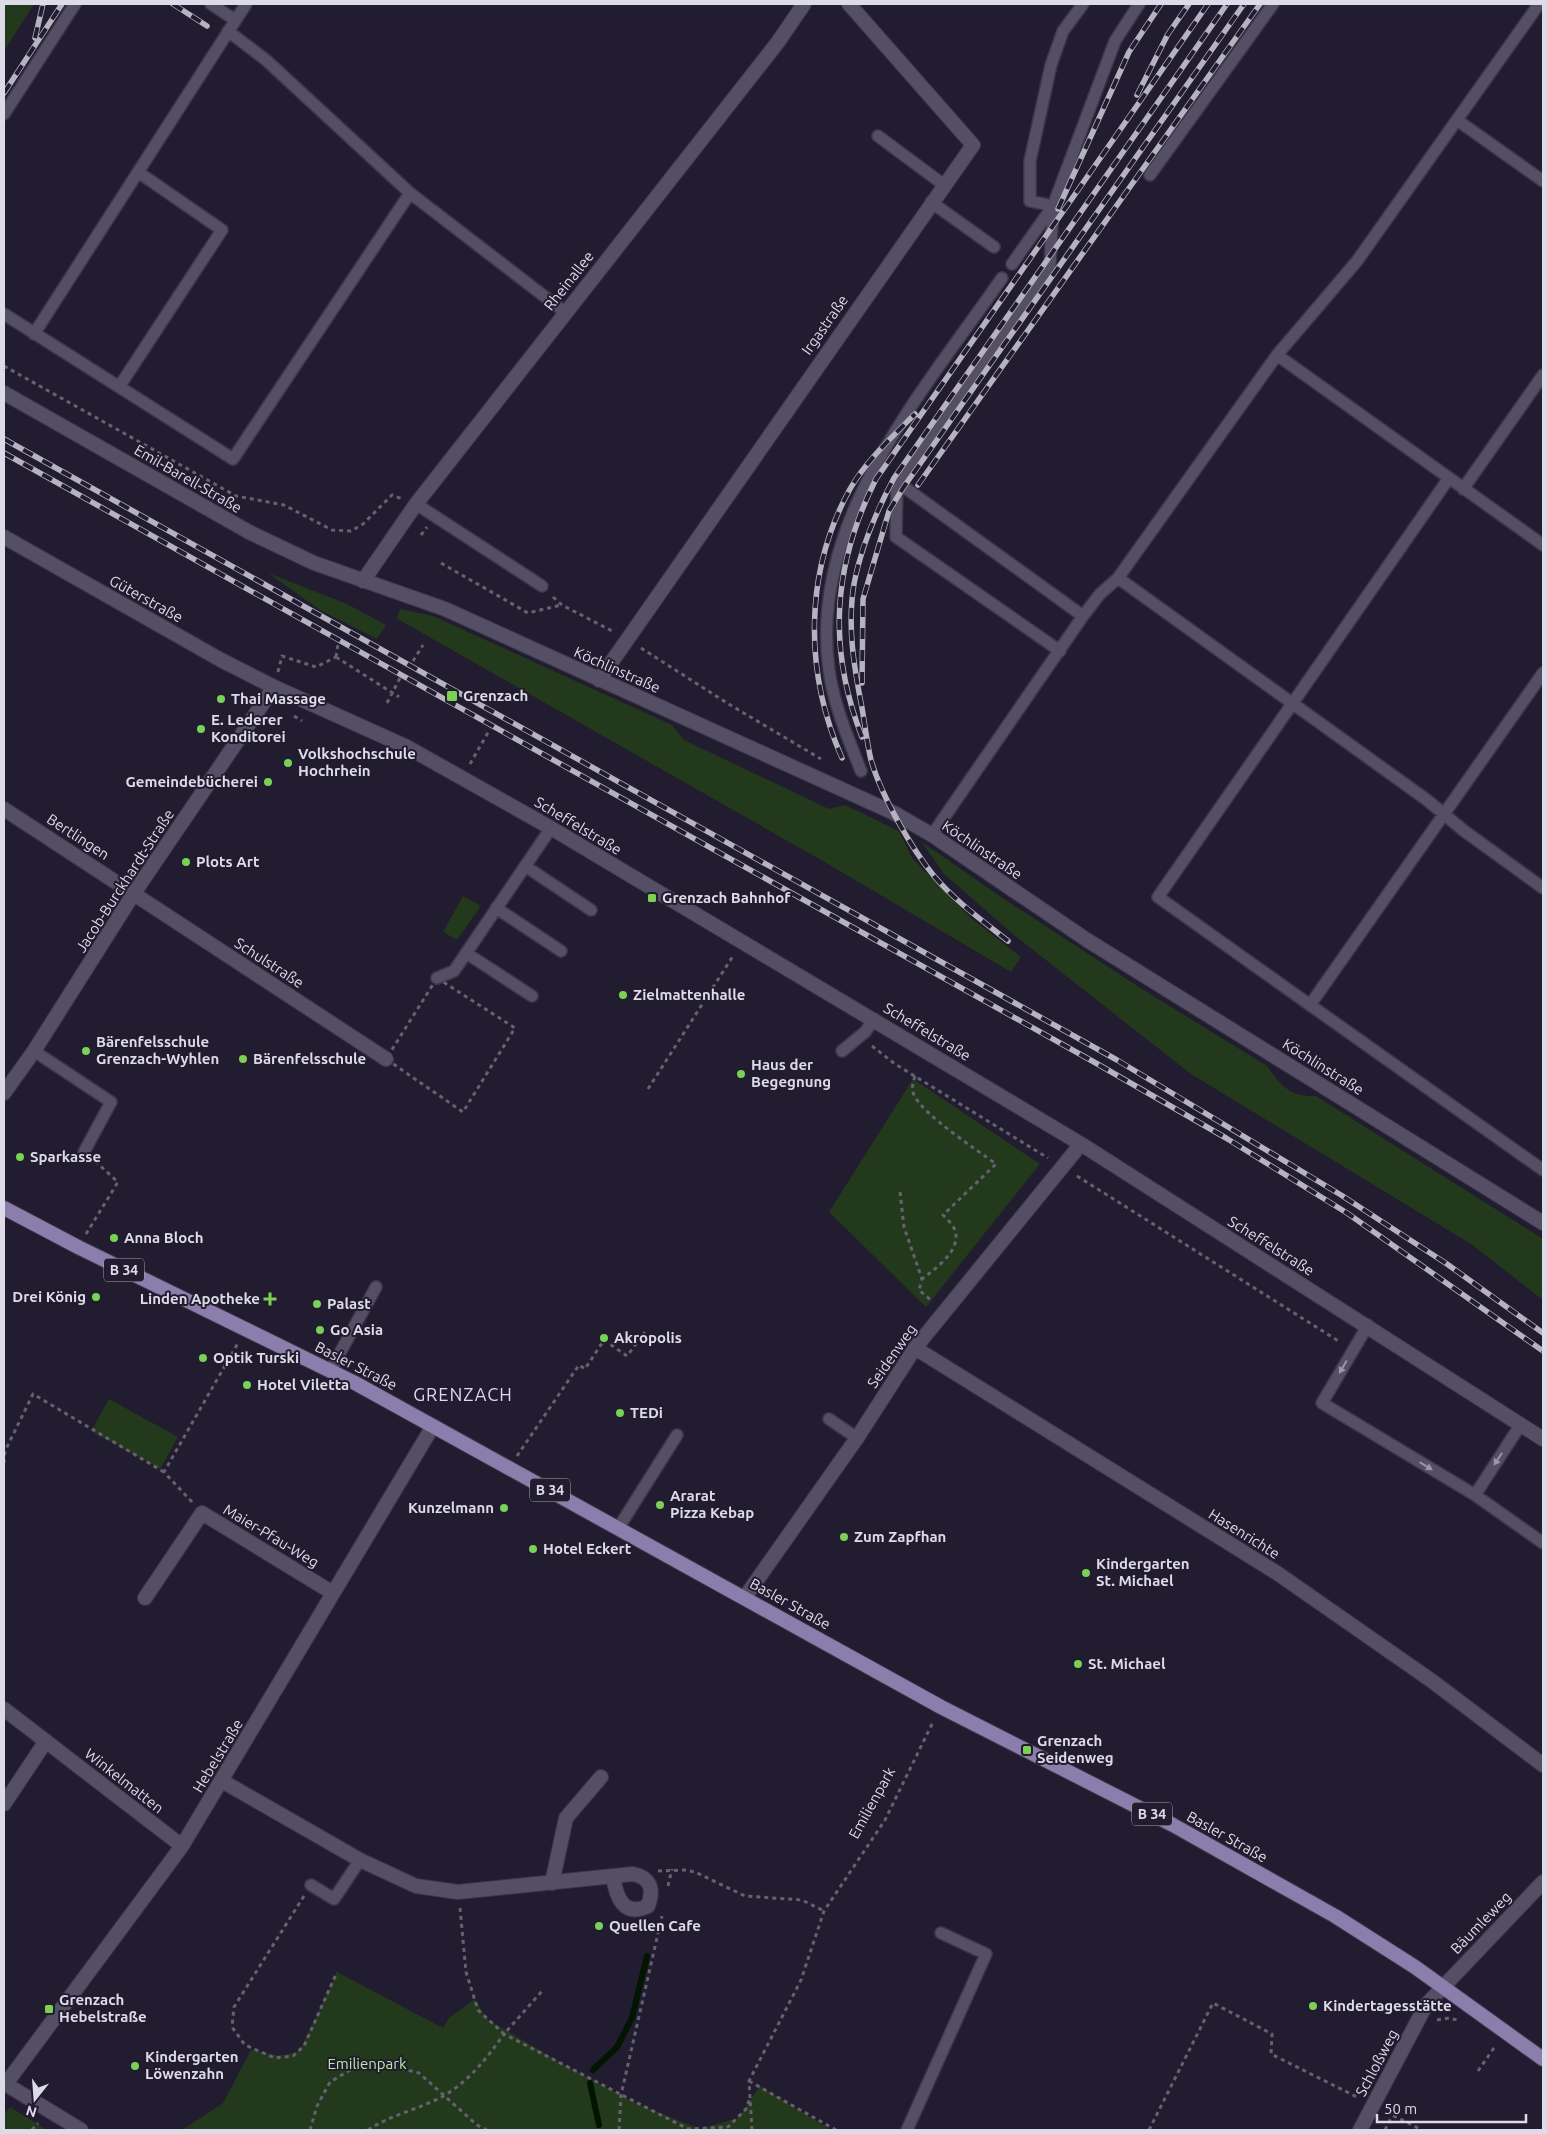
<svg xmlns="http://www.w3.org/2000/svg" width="1547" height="2134" font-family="Ubuntu,sans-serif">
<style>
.green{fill:#23391b}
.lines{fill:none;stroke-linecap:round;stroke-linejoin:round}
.stream{stroke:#011500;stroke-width:6}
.service-casing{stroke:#3b3749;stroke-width:14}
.minor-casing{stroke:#3b3749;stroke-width:16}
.primary-casing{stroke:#3b3749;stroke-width:16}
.path{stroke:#666172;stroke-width:3;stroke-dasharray:4 4;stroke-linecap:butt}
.service{stroke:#554f66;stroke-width:11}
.minor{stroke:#554f66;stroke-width:14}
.primary{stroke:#8b7eac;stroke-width:14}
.rail-casing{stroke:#b6b3c1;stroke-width:5.5}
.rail{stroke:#211c2f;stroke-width:4;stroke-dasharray:11;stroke-linecap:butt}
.oneway{fill:#9a95a7}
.poi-dot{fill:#7bd156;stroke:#211c2f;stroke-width:2}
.labels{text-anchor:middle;stroke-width:4;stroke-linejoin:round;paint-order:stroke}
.shield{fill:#211c2f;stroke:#a5a2b0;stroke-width:1}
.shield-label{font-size:14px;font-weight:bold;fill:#dedbe8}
.street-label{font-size:15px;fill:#dedbe8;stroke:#211c2f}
.poi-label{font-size:15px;font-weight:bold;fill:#dedbe8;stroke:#211c2f;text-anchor:start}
.park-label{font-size:15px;fill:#b5eba1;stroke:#211c2f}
.quarter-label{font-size:18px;letter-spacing:1px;fill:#ded8f2;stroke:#211c2f}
</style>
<rect width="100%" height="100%" fill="#211c2f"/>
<path class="green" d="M4 4H34L4 51Z
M268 573 347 604 386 625 377 639 320 610Z
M401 609 433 616 672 725 684 740 829 809 845 805 899 831 912 858 971 918 1021 957 1011 972 828 864 396 618Z
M922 842 1004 899 1142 989 1267 1066C1281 1086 1290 1097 1316 1096L1543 1239V1300L1471 1244 1191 1074 1014 935 943 873Z
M463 896 481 906 457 940 443 932Z
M913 1079 1040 1164 926 1307 829 1212Z
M109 1399 178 1437 160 1469 91 1431Z
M337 1972 443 2028 449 2018 475 1999 487 2019 568 2067 640 2105 700 2129 738 2118 760 2086 831 2130H182L223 2103 251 2050C275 2053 275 2060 300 2050Z
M10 2107 47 2130H4V2115Z"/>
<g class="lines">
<path class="stream" d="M593 2070 617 2047 632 2018 647 1956
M590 2083 599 2125"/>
<g class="service-casing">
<path id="service" d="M211 4 235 20
M228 31 266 60 410 193 566 313
M4 114 75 4
M1457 120 1543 181
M878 136 944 185
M1150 175 1273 4
M931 202 994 247
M1012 264 1053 206 1115 41 1139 4
M4 314 233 459 410 193
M34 334 246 4
M1277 355 1543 545
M119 387 222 230 138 172
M1449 478 1158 897 1310 1005 1543 673
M897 482 1083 616
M1463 489 1543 375
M416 504 542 586
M1118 578 1427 800 1463 830 1543 888
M1060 651 896 537 897 482 1050 266 1053 206 1030 201V161L1051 65 1063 31 1083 4
M861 771C848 738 834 706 829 670 808 521 923 392 1002 278
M932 835 1083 616 1100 594 1118 578 1277 355 1357 261 1539 4
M525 866 591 910
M496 908 561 951
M466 953 532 996
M437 978 454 971 551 828
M1310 1005 1543 1170
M34 1051 111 1102 84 1152
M842 1051 865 1032 874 1019
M1368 1325 1322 1403 1475 1495 1543 1543
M330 1371 376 1287
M829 1419 857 1438
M1475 1495 1521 1424
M619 1527 677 1435
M311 1885 334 1899 360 1860
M907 2130 986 1954 941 1933"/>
</g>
<g class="minor-casing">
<path id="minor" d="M4 393 249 532 314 563 445 609 894 813 932 835 1087 940 1543 1223
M4 537 221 660 274 687 407 747 551 828 1081 1144 1543 1439
M363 581 416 504 778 42 804 4
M599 680 973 145 849 4
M4 809 386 1059
M4 1093 34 1051 134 893 274 687
M915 1348 1277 1573 1432 1681 1543 1765
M745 1597 857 1438 915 1348 1081 1144
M145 1598 202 1513 333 1593
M4 1709 182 1846
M222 1781 360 1860 416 1886 458 1892 633 1874C651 1878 654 1889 648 1906 623 1918 616 1896 613 1876
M4 1804 46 1741
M552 1883 566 1818 601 1777
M4 2083 81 2130
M5 2085 182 1846 433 1426
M1360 2130 1426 2005 1543 1882"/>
</g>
<g class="primary-casing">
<path id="primary" d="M4 1208 78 1247 355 1383 941 1707 1173 1825 1335 1916 1415 1967 1543 2059"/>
</g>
<path class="path" d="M4 366 236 496 284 505 332 530 351 531 363 524 392 495 402 499
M421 535 427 527
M441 563 528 613 561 605
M553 597 562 605 614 632
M641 648 727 703 821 759
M336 657 399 697
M336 657 338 644
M413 661 423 645
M278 672 282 656 316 667 336 657
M387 703 400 678
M294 716 302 721
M470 764 490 729
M437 978 515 1028 463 1112 386 1059Z
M872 1046 895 1064 1048 1158
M915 1076C913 1083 911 1089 914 1095 923 1115 976 1149 996 1164L943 1215C947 1219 952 1224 954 1228 964 1249 935 1269 922 1279
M648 1089 733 956
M1077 1176 1340 1342
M900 1192 904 1227 922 1279 919 1290 933 1302
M86 1234 118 1182 96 1162
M517 1456 579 1365 585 1369 604 1340 627 1356 645 1332
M4 1463 5 1451 33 1394 164 1472
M192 1502 164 1472 238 1343
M658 1871 684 1870 695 1872 745 1896 802 1900 824 1911
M668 1886 672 1869
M304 1896 234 2007 232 2027 245 2045 275 2058 293 2056 304 2046 337 1972
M460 1908 466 1972 478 2010 504 2034 542 1991
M1437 2020 1449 2018 1457 2020
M1478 2071 1496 2045
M749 2081 836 2130
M1386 2112 1422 2130
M32 2130 38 2123
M310 2130 317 2106 330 2082 357 2066H391L419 2073 477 2125 487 2130
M368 2130C392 2114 421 2109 445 2095 470 2080 487 2058 504 2034L688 2129 728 2127 746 2109 750 2098
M619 2130 621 2095 662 1916
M752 2130 749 2081 801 1980 824 1911 885 1820 933 1722
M1149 2130 1213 2003 1272 2034 1271 2054 1359 2098
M1385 2130 1392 2116"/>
<use href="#service" class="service"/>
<use href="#minor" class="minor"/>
<use href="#primary" class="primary"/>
<g class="rail-casing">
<path id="rail" d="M173 4 207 26
M35 38 43 4
M4 93 62 4
M1137 95 1168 34 1189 4
M1058 209 1129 52 1161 4
M4 439 1117 1060 1341 1195 1447 1264 1543 1333
M4 453 1094 1062 1226 1138 1347 1213 1543 1351
M918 485 1260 4
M862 683 863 599 889 511 903 488 1244 4
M862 737C827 647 833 565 876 479L1208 4
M842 758C804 672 804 572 850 489 866 461 892 437 915 414
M1008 941C983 921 955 901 934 876 911 848 881 795 871 760 867 743 865 725 862 708 854 667 847 626 854 584 861 546 876 512 894 478L1227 4"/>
</g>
<use href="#rail" class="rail"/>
</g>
<defs><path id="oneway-solid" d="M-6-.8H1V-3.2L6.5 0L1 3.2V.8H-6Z" transform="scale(1.25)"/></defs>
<g class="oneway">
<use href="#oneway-solid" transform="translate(1343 1367) rotate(120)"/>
<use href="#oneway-solid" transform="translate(1498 1459) rotate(123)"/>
<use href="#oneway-solid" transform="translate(1426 1466) rotate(31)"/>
</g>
<g class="poi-dot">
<rect x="446" y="690" width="12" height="12" rx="2.5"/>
<circle cx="221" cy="699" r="5"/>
<circle cx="201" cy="729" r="5"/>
<circle cx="288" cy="763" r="5"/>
<circle cx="268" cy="782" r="5"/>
<circle cx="186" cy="862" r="5"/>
<rect x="647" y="893" width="10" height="10" rx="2.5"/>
<circle cx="623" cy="995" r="5"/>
<circle cx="86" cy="1051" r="5"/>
<circle cx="243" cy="1059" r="5"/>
<circle cx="741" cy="1074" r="5"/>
<circle cx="20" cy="1157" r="5"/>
<circle cx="114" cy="1238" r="5"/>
<circle cx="96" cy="1297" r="5"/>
<path d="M267.5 1291.5h5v5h5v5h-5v5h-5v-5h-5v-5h5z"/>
<circle cx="317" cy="1304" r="5"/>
<circle cx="320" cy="1330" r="5"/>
<circle cx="604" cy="1338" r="5"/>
<circle cx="203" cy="1358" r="5"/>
<circle cx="247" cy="1385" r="5"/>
<circle cx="620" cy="1413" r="5"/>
<circle cx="660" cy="1505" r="5"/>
<circle cx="504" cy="1508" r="5"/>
<circle cx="844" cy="1537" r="5"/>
<circle cx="533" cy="1549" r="5"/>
<circle cx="1086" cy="1573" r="5"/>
<circle cx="1078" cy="1664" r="5"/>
<rect x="1022" y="1745" width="10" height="10" rx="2.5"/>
<circle cx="599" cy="1926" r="5"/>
<circle cx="1313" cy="2006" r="5"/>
<rect x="44" y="2004" width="10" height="10" rx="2.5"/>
<circle cx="135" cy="2066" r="5"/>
</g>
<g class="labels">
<g class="shield">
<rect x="104" y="1258.5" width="40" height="23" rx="4"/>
<rect x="530" y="1478.5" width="40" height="23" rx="4"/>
<rect x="1132" y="1802.5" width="40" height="23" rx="4"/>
</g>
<g class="shield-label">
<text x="124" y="1275">B 34</text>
<text x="550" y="1495">B 34</text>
<text x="1152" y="1819">B 34</text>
</g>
<g class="street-label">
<text transform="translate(569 281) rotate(-52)" y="5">Rheinallee</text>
<text transform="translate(825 325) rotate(-55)" y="5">Irgastraße</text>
<text transform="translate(188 479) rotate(30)" y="5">Emil-Barell-Straße</text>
<text transform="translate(146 599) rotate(29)" y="5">Güterstraße</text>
<text transform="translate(617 670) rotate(24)" y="5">Köchlinstraße</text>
<text transform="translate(578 826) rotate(31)" y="5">Scheffelstraße</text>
<text transform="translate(78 837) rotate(33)" y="5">Bertlingen</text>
<text transform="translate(982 850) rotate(34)" y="5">Köchlinstraße</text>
<text transform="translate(125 881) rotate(-57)" y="5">Jacob-Burckhardt-Straße</text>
<text transform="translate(269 963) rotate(33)" y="5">Schulstraße</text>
<text transform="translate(927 1032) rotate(31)" y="5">Scheffelstraße</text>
<text transform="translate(1323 1067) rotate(32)" y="5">Köchlinstraße</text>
<text transform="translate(1271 1246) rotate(32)" y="5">Scheffelstraße</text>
<text transform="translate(892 1356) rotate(-55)" y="5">Seidenweg</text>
<text transform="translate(356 1366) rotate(27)" y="5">Basler Straße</text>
<text transform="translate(1244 1534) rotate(32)" y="5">Hasenrichte</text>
<text transform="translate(271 1536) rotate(31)" y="5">Maier-Pfau-Weg</text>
<text transform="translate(790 1604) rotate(29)" y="5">Basler Straße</text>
<text transform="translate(218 1756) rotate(-59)" y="5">Hebelstraße</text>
<text transform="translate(124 1781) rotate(38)" y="5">Winkelmatten</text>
<text transform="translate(872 1803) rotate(-61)" y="5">Emilienpark</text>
<text transform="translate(1227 1837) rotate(29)" y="5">Basler Straße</text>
<text transform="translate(1481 1923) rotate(-46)" y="5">Bäumleweg</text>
<text transform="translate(1377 2063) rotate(-62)" y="5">Schloßweg</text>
</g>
<g class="poi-label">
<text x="463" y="701">Grenzach</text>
<text x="231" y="704">Thai Massage</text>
<text x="211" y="725">E. Lederer<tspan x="211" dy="17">Konditorei</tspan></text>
<text x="298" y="759">Volkshochschule<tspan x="298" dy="17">Hochrhein</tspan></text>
<text x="258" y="787" text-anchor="end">Gemeindebücherei</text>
<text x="196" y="867">Plots Art</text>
<text x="662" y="903">Grenzach Bahnhof</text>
<text x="633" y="1000">Zielmattenhalle</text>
<text x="96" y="1047">Bärenfelsschule<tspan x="96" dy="17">Grenzach-Wyhlen</tspan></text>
<text x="253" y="1064">Bärenfelsschule</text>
<text x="751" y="1070">Haus der<tspan x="751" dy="17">Begegnung</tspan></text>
<text x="30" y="1162">Sparkasse</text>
<text x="124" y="1243">Anna Bloch</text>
<text x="86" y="1302" text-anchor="end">Drei König</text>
<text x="260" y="1304" text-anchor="end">Linden Apotheke</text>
<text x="327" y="1309">Palast</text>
<text x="330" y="1335">Go Asia</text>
<text x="614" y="1343">Akropolis</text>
<text x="213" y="1363">Optik Turski</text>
<text x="257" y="1390">Hotel Viletta</text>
<text x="630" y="1418">TEDi</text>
<text x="670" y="1501">Ararat<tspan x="670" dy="17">Pizza Kebap</tspan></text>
<text x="494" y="1513" text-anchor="end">Kunzelmann</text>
<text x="854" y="1542">Zum Zapfhan</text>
<text x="543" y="1554">Hotel Eckert</text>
<text x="1096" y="1569">Kindergarten<tspan x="1096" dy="17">St. Michael</tspan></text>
<text x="1088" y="1669">St. Michael</text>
<text x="1037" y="1746">Grenzach<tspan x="1037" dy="17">Seidenweg</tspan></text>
<text x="609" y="1931">Quellen Cafe</text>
<text x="59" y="2005">Grenzach<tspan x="59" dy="17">Hebelstraße</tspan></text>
<text x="1323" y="2011">Kindertagesstätte</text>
<text x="145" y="2062">Kindergarten<tspan x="145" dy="17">Löwenzahn</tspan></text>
</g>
<g class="park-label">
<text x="367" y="2069">Emilienpark</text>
</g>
<g class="quarter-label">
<text x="463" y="1401">GRENZACH</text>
</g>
</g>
<rect width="1547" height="2134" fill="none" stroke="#dedbe8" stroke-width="10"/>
<g transform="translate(35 2099) rotate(197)" stroke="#211c2f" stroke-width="4" paint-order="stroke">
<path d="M0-4L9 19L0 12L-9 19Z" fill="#dedbe8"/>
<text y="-8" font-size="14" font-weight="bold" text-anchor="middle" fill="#dedbe8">N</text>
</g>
<path d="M1377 2114v8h149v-8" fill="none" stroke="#dedbe8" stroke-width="2.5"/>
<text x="1384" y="2114" font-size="15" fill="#dedbe8" stroke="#211c2f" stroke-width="4" paint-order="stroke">50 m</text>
</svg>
